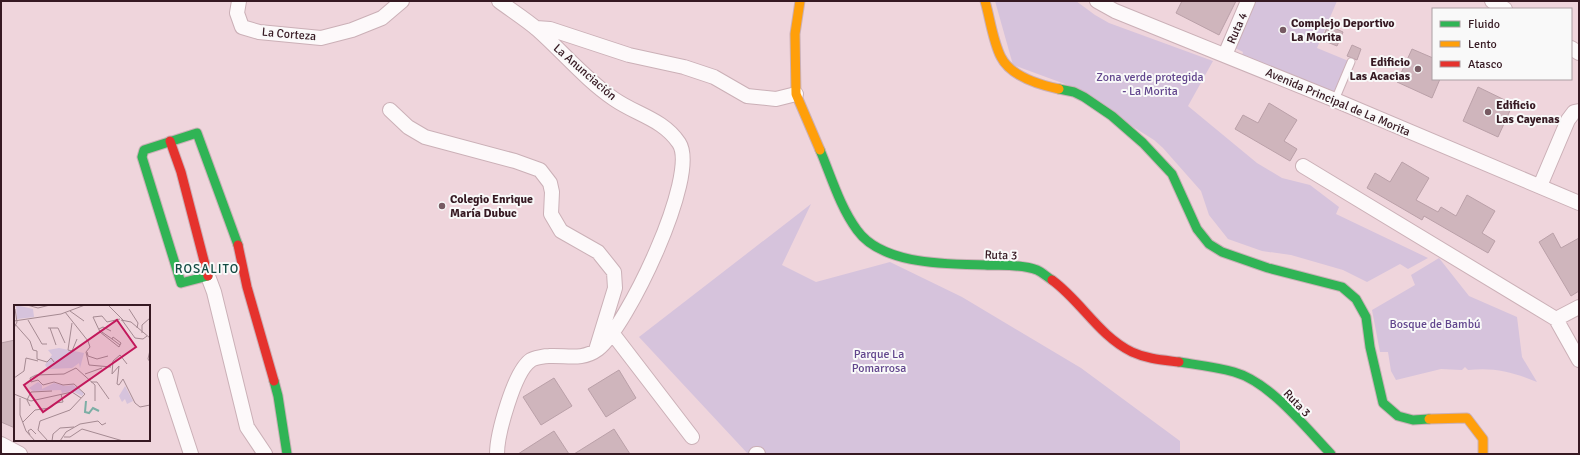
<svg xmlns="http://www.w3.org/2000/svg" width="1580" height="455" font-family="Signika,sans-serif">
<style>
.green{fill:#d6c3dc}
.building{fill:#cfb5bc;stroke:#baa0a8}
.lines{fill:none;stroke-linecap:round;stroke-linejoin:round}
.lane-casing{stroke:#cbb0b7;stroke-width:9}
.street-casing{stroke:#cbb0b7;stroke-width:16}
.fast-casing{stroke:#cbb0b7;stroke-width:11}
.slow-casing{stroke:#cbb0b7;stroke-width:11}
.jam-casing{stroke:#cbb0b7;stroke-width:11}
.lane{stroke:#fdf9fa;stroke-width:7}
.street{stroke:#fdf9fa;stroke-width:14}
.fast{stroke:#30b455;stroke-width:9}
.slow{stroke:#ff9f0a;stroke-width:9}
.jam{stroke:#e5322d;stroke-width:9}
.poi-dot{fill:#775b63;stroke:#f9f9f9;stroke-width:1.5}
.labels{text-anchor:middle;stroke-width:4;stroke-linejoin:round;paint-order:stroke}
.poi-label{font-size:12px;font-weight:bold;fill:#361922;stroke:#f9f9f9;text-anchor:start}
.street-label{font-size:12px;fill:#361922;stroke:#f9f9f9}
.park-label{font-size:12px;fill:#62468d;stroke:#f9f9f9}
.neighbourhood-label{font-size:13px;letter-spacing:1px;fill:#134c43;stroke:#f9f9f9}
.inset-river{fill:none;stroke:#7caea5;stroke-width:2}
.inset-road{fill:none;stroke:#a58a92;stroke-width:1}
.view{fill:#c2185b;fill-opacity:0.15;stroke:#c2185b;stroke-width:2}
.inset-edge{fill:none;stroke:#361922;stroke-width:2}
</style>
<rect width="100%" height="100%" fill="#efd5dc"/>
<path class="green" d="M995 1H1076L1095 15 1109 23 1213 61 1188 106 1257 163 1282 178 1310 185 1339 207 1336 214 1428 258 1408 269 1400 264 1367 282 1343 270 1291 255 1262 251 1228 239 1209 215 1201 191 1163 148 1154 140 1065 84 1013 65Z
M1255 1H1337L1317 48 1351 62 1335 100 1240 61 1243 52 1235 48Z
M811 204 782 265 816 282 890 262 962 297 1081 368 1180 441V454H748L639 337Z
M1439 258 1469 296 1517 317 1522 357 1537 382C1513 372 1494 367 1468 370L1465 367 1462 370 1441 369 1396 380 1391 371 1388 352H1380L1372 310 1415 285 1411 275Z"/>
<path class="building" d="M1182 1H1236L1219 35 1176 13Z
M1328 25 1343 32 1337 46 1322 40Z
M1352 45 1361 49 1357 60 1347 56Z
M1412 49 1433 58V79H1440L1432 98 1397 82Z
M1478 87 1513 104 1498 137 1463 121Z
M1269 103 1297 120 1284 141 1297 149 1290 161 1235 129 1243 115 1258 123Z
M1402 162 1429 178 1416 200 1438 212 1441 207 1456 216 1467 195 1495 211 1482 233 1495 241 1488 253 1424 216 1422 220 1367 188 1375 173 1390 182Z
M1553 233 1561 248 1579 238V291L1571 296 1539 242Z
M15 340V428L1 422V343Z
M619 370 636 398 606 417 588 389Z
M554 378 572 406 541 425 523 397Z
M614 429 630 454H574Z
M554 431 569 454H518Z"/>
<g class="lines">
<g class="lane-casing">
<path id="lane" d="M1335 100 1351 62"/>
</g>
<g class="street-casing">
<path id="street" d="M239 1 237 13 242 27 259 32 321 38 352 30 382 18 402 1
M1097 1 1115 11 1335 100 1579 203
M1492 1 1505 9
M536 28 550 29 629 55 684 67 714 77 747 96 776 99 796 94
M1571 48 1579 53
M1225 55 1248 1
M390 110 408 127 425 137 515 161 540 170 550 183 552 192 551 214 561 231 598 252 614 272 615 288 596 350
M1303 166 1556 319 1579 307
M1540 186 1568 120 1574 112 1579 111
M208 276 214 292 247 427 265 454
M1556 319 1579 360
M613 334 692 437
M165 375 191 454
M1 444 20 454
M497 454C497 435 514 371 531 360 534 358 545 356 549 356 567 355 582 361 598 349 626 328 700 175 679 143 663 119 637 115 614 99 586 80 563 52 537 29 525 19 511 10 499 1
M756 454H758"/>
</g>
<g class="fast-casing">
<path id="fast" d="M1059 89 1074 92 1084 97 1112 116 1143 143 1172 174 1197 229 1209 244 1222 252 1268 268 1342 287 1356 299 1366 317 1370 347 1383 403 1398 416 1413 420 1429 419
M820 150C831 176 840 207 857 230 882 265 946 264 985 265 1001 266 1021 264 1037 270 1042 272 1047 277 1052 280
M208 276 181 283 142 157 144 150 197 133 238 245
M1179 362C1198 365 1216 367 1234 372 1270 382 1305 427 1331 454
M274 381 278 396 287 454"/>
</g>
<g class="slow-casing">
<path id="slow" d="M800 1 795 34 796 94 820 150
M985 1C990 18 993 42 1001 57 1011 77 1040 85 1059 89
M1429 419 1467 418 1483 439V454"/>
</g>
<g class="jam-casing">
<path id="jam" d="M170 141 181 172 208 276
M238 245 247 287 274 381
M1052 280C1081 301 1099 336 1132 352 1147 359 1163 360 1179 362"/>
</g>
<use href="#lane" class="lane"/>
<use href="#street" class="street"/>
<use href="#fast" class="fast"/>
<use href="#slow" class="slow"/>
<use href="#jam" class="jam"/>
</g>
<g class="poi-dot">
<circle cx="1283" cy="30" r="4"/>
<circle cx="1418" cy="69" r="4"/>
<circle cx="1488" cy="112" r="4"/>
<circle cx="442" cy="206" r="4"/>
</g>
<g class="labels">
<g class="poi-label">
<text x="1291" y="27">Complejo Deportivo<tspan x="1291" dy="14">La Morita</tspan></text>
<text x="1410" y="66" text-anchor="end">Edificio<tspan x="1410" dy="14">Las Acacias</tspan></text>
<text x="1496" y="109">Edificio<tspan x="1496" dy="14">Las Cayenas</tspan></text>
<text x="450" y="203">Colegio Enrique<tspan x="450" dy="14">María Dubuc</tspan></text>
</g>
<g class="street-label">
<text transform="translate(1237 28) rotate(-66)" y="4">Ruta 4</text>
<text transform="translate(289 34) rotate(5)" y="4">La Corteza</text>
<text transform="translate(585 72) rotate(41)" y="4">La Anunciación</text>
<text transform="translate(1338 102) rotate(23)" y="4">Avenida Principal de La Morita</text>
<text transform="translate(1001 255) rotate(2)" y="4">Ruta 3</text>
<text transform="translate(1297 403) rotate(46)" y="4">Ruta 3</text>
</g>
<g class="park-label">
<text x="1150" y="81">Zona verde protegida<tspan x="1150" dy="14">- La Morita</tspan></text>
<text x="1435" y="328">Bosque de Bambú</text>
<text x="879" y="358">Parque La<tspan x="879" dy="14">Pomarrosa</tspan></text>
</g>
<g class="neighbourhood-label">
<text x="207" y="273">ROSALITO</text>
</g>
</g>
<g transform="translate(14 305)">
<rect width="136" height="136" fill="#efd5dc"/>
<path d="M2 0 19 4 20 12 3 14ZM45 43 70 48 66 63 65 58 58 63 34 64 31 60 38 50 34 45ZM24 77 28 80V84L40 78 51 81 59 80 70 88 68 91 58 86 48 88 47 85 19 86 15 83ZM111 81 119 96 113 99 111 94 108 97 105 91Z" fill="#d6c3dc"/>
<path class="inset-river" d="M72 96 71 107 75 108 79 103 85 106"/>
<path class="inset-road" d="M13 0 24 3 36 0M94 0 109 15M115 4 124 18 123 23M56 6 70 16M51 7 74 36 76 42 72 47 75 60 97 62M14 15 28 39H33M107 15 117 17 136 33M108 15 121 33 129 34 133 31M0 16 47 9 71 0M0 18 16 36 19 45 23 46V54L33 57 37 53 40 57M58 18 54 45 58 46 63 34M0 23 3 17 1 4M34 23H44L51 38M36 23 42 40M85 24 89 22 97 26M85 25 98 34M128 28V20L136 13M99 32 107 38 106 40 98 34ZM106 40 105 42 86 27 79 12 88 11 93 17 106 14M136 45 134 54 136 57M73 47 74 51 83 54 94 51M113 59 106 50 99 56 98 69 105 61 103 79 105 80 109 74 121 98 126 102 136 100M71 69 88 63M0 73 10 66 12 53 24 56M77 77H83L95 94M0 89 17 96 58 87 67 93M6 93V110L12 126 21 136M16 101 13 95 17 87 38 86M9 117 21 105 36 103 42 98 49 97 47 89M16 130 14 126 17 124 22 129M50 132H56L68 124 109 136M34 136 24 125 26 116 56 105 71 89 60 79 49 80 40 77 29 80 24 75 17 77 16 73 22 70 50 69 62 63 81 80V96M38 136 39 129 46 123 60 122M46 136 52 127 66 119 84 116 88 120 92 118"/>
<path class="view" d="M103 15 122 42 29 107 10 80Z"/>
<rect width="136" height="136" class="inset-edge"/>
</g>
<rect width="1580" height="455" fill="none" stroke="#361922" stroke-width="4"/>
<rect x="1432" y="8" width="140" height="72" fill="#f9f9f9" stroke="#ab9fa3"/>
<rect x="1440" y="21" width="20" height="6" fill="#30b455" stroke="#ab9fa3"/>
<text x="1468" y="28" font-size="12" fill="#361922">Fluido</text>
<rect x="1440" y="41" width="20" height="6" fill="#ff9f0a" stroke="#ab9fa3"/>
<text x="1468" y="48" font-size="12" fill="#361922">Lento</text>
<rect x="1440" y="61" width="20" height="6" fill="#e5322d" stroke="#ab9fa3"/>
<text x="1468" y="68" font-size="12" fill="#361922">Atasco</text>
</svg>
